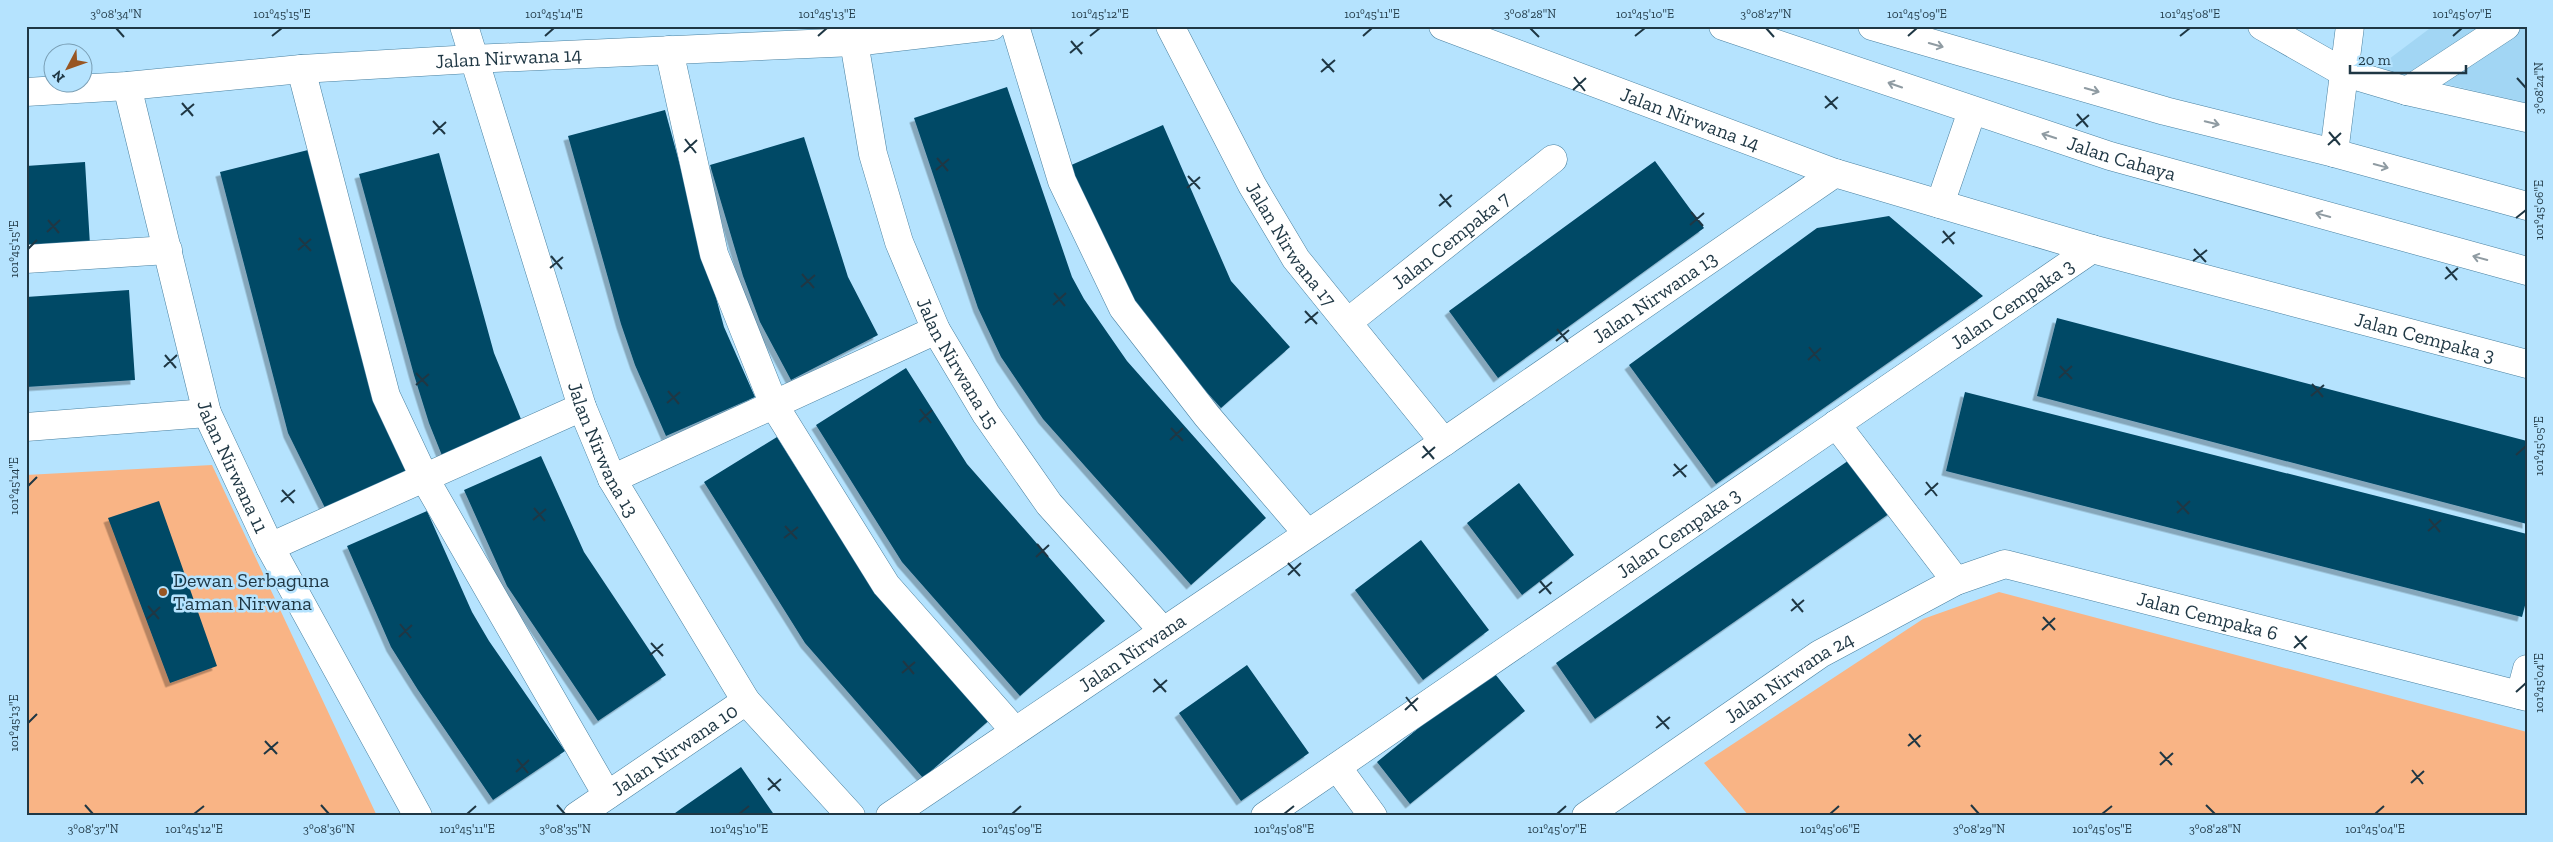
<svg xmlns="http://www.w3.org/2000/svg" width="2553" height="842" font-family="'Zilla Slab',serif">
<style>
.built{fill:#a2d6f4}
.green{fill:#f9b485}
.building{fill:#034866;filter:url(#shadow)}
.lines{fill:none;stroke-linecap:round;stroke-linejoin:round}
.minor-casing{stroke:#4980a0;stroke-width:29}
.major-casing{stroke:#4980a0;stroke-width:29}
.minor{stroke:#fff;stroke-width:28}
.major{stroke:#fff;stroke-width:28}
.oneway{stroke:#8f9ba2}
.ticks{fill:none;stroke:#1f3744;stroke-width:2}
.poi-dot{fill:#985623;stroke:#b5e3fe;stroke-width:2}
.labels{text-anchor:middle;stroke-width:5;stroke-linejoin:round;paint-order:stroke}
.street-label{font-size:20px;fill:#1f3744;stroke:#b5e3fe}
.poi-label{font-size:20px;fill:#1f3744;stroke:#b5e3fe;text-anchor:start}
.neatline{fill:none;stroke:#1f3744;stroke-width:2}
.ticks-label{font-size:12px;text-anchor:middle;fill:#1f3744}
</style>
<defs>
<filter id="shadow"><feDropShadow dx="-4.5" dy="4.5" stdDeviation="0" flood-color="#0004"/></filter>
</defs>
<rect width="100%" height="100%" fill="#b5e3fe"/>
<path class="built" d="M2433 26H2527V103L2377 68Z"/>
<path class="green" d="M212 465 377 816H26V475Z
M1999 592 2527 732V816H1749L1704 763 1923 619Z"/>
<path class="building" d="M1007 87 1072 277 1084 299 1127 361 1266 518 1191 585 1043 419 1001 357 978 308 914 118Z
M665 110 724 327 755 397 666 436 635 365 621 324 568 136Z
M1163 125 1231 281 1290 347 1221 408 1194 378 1123 289 1069 166Z
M804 137 848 277 878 335 791 380 760 322 743 276 710 165Z
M312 149 414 475 328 514 288 433 220 172Z
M439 153 494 353 523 424 443 458 429 423 414 375 359 174Z
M1655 161 1704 228 1498 378 1449 311Z
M85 162 90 245 26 249V166Z
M1889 216 1983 296 1716 484 1629 365 1817 228Z
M129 290 135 380 26 387V297Z
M2057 318 2527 441V524L2037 396Z
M906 368 967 464 1105 621 1020 696 902 562 816 425Z
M1965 392 2527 534V598L2522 617 1946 471Z
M777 437 848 550 993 717 923 778 805 643 704 482Z
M541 456 584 552 666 675 598 721 507 586 464 490Z
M1855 456 1893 511 1595 719 1556 663Z
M1519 483 1574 555 1522 595 1467 523Z
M159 501 217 666 170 683 108 518Z
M427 511 472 612 489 641 565 751 493 800 418 690 391 647 347 546Z
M1421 540 1489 630 1423 680 1355 590Z
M1247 665 1309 753 1241 801 1179 713Z
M1491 669 1525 711 1410 804 1377 762Z
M741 767 775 816H671L682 808Z"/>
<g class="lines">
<g class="minor-casing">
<g id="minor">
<path id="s1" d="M464 26 582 407 612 479 746 701 851 816"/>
<path d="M1015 26 1062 181 1123 308 1207 416 1307 533"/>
<path id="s2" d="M1170 26 1252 185 1296 259 1444 442"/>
<path id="s3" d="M1443 26 1835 173 2092 249 2527 364"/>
<path d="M2262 26 2343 72 2407 91 2527 118"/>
<path id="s4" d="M854 42 873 154 899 242 936 330 986 414 1049 504 1163 631"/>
<path d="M669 50 714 254 774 405 886 585 1015 731"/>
<path d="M301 69 386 396 425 479 607 795"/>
<path id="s5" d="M127 86 207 413 270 547 418 816"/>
<path d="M2407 91 2506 26"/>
<path id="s6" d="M26 92 127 86 301 69 472 59 854 42 992 26"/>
<path d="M2334 153 2350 26"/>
<path d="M1940 204 1972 111"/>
<path d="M26 259 168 250"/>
<path id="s7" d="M1348 322 1553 159"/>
<path d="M1836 424 1956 581"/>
<path d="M26 427 207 413"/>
<path d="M612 479 936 330"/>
<path d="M270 547 582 407"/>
<path d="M2520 695 2527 669"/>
<path d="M1337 767 1373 816"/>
<path id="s8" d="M577 816 746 701"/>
<path id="s9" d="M890 816 1444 442 1835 173"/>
<path id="s10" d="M1265 816 2092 249"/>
<path id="s11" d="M1586 816 1820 654 1956 581 2005 564 2527 697"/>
</g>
</g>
<g class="major-casing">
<g id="major">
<path id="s12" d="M1723 26 2110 156 2527 271"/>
<path d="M1872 26 2165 111 2334 153 2527 206"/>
</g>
</g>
<use href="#minor" class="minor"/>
<use href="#major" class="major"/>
</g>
<defs><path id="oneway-shaft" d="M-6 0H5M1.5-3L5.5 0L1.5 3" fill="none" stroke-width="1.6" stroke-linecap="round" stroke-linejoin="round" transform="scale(1.25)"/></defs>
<g class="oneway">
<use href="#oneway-shaft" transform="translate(1936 45) rotate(16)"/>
<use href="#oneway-shaft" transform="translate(1895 85) rotate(-161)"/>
<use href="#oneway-shaft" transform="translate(2092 90) rotate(16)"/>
<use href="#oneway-shaft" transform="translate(2212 123) rotate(14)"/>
<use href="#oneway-shaft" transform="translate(2049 136) rotate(-162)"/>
<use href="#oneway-shaft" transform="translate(2381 166) rotate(15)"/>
<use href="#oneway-shaft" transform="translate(2323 215) rotate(-165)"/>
<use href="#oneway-shaft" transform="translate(2480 258) rotate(-165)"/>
</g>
<path class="ticks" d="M116 28 124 37M1530 28 1539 37M1766 28 1774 37M272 36 282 28M545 36 554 28M818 36 827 28M1090 36 1100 28M1363 36 1372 28M1635 36 1645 28M1908 36 1917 28M2180 36 2190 28M2453 36 2462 28M1071 41 1082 54M1070 53 1083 42M1322 59 1334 72M1321 72 1335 60M1574 77 1585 91M2517 78 2526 88M1573 90 1586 78M1825 96 1837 109M182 103 193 116M1825 108 1838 97M2077 114 2088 127M181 115 194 104M433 121 445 134M2076 126 2089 115M2329 132 2340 145M433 134 446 122M685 139 696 153M2328 145 2341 133M684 152 697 140M937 158 948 171M936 170 949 159M1188 176 1200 189M1187 188 1200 177M1440 194 1451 207M1439 206 1452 195M1691 212 1703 226M2516 218 2526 210M48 220 59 233M1690 225 1704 213M1943 231 1954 244M47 232 60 220M299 238 311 251M1942 243 1955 232M28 249 37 240M2194 249 2206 262M298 250 311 239M551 256 562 269M2193 261 2207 250M2446 267 2457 280M550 268 563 257M802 274 814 288M2445 279 2458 268M801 287 815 275M1054 293 1065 306M1053 305 1066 293M1305 311 1317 324M1305 323 1318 312M1557 329 1568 342M1556 341 1569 330M1809 347 1820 361M165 355 176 368M1808 360 1821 348M2060 366 2072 379M164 367 177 355M416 373 428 386M2059 378 2072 366M2312 384 2323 397M416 385 429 374M668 391 679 404M2311 396 2324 385M667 403 680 392M920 409 931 423M919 422 932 410M1171 428 1183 441M1170 440 1183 428M1423 446 1434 459M2516 455 2526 446M1422 458 1435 447M1674 464 1686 477M1673 476 1687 465M1926 482 1937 496M28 486 37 477M282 490 294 503M1925 495 1938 483M2177 501 2189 514M281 502 295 490M534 508 545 521M2177 513 2190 501M2429 519 2440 532M533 520 546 509M785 526 797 539M2428 531 2441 520M784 538 798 527M1037 544 1048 557M1036 557 1049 545M1288 563 1300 576M1288 575 1301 563M1540 581 1551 594M1539 593 1552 582M1792 599 1803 612M148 606 159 619M1791 611 1804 600M2043 617 2055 630M147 619 160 607M400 624 411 638M2042 630 2055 618M2295 636 2306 649M399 637 412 625M651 643 663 656M2294 648 2307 636M650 655 663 644M903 661 914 674M902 673 915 662M1154 679 1166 692M1153 692 1167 680M2516 692 2526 683M1406 697 1417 711M1405 710 1418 698M1657 716 1669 729M28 723 37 714M1656 728 1670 717M1909 734 1920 747M265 741 277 754M1908 746 1921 735M2160 752 2172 765M264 754 278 742M517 759 528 773M2160 765 2173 753M2412 770 2423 784M516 772 529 760M768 778 780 791M2411 783 2424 771M768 790 781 779M85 805 93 814M321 805 329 814M557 805 565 814M1971 805 1979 814M2206 805 2215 814M194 814 204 806M467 814 476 806M739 814 749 806M1012 814 1021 806M1284 814 1294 806M1557 814 1566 806M1830 814 1839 806M2102 814 2112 806M2375 814 2384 806"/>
<circle class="poi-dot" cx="163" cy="592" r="5"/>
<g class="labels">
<g class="street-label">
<text dy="7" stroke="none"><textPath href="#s6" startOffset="484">Jalan Nirwana 14</textPath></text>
<text dy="7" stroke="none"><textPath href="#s3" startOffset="264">Jalan Nirwana 14</textPath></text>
<text dy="7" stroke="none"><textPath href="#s12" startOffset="420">Jalan Cahaya</textPath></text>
<text dy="7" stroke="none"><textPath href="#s7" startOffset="131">Jalan Cempaka 7</textPath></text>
<text dy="7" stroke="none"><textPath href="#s2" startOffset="250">Jalan Nirwana 17</textPath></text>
<text dy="7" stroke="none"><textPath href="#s9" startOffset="924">Jalan Nirwana 13</textPath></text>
<text dy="7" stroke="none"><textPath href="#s10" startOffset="906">Jalan Cempaka 3</textPath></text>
<text dy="7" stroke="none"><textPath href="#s3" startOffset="1031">Jalan Cempaka 3</textPath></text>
<text dy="7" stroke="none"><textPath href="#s4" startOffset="340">Jalan Nirwana 15</textPath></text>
<text dy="7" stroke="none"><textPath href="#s1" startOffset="446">Jalan Nirwana 13</textPath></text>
<text dy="7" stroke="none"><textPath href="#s5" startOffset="396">Jalan Nirwana 11</textPath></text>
<text dy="7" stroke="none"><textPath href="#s10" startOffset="501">Jalan Cempaka 3</textPath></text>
<text dy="7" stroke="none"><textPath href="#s11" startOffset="700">Jalan Cempaka 6</textPath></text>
<text dy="7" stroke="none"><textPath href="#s9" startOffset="292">Jalan Nirwana</textPath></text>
<text dy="7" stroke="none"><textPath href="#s11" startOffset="246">Jalan Nirwana 24</textPath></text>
<text dy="7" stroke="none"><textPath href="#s8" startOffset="118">Jalan Nirwana 10</textPath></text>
</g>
<g class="poi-label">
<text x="173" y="587">Dewan Serbaguna<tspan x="173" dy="23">Taman Nirwana</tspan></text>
</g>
</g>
<rect width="2553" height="842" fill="none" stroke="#b5e3fe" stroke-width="55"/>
<g transform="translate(68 68) rotate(229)"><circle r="24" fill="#b5e3fe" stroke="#799eb4"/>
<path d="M0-4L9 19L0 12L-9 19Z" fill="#985623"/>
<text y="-8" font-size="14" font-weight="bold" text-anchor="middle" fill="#1f3744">N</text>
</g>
<path d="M2350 65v8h116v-8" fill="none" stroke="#1f3744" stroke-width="2.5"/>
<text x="2358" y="65" font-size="15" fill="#1f3744" stroke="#b5e3fe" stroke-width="4" paint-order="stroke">20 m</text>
<rect x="28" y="28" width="2498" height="786" class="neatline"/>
<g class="ticks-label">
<text x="116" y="18">3°08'34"N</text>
<text x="282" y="18">101°45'15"E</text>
<text x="554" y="18">101°45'14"E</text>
<text x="827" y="18">101°45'13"E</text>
<text x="1100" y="18">101°45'12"E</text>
<text x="1372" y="18">101°45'11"E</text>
<text x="1530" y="18">3°08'28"N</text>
<text x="1645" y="18">101°45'10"E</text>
<text x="1766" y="18">3°08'27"N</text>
<text x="1917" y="18">101°45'09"E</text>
<text x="2190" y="18">101°45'08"E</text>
<text x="2462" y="18">101°45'07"E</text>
<text transform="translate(2539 88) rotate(-90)" y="4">3°08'24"N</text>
<text transform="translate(2539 210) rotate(-90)" y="4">101°45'06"E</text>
<text transform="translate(14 249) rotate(-90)" y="4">101°45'15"E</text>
<text transform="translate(2539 446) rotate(-90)" y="4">101°45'05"E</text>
<text transform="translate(14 486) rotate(-90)" y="4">101°45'14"E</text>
<text transform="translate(2539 683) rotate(-90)" y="4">101°45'04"E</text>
<text transform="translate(14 723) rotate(-90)" y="4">101°45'13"E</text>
<text x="93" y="833">3°08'37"N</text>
<text x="194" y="833">101°45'12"E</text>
<text x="329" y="833">3°08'36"N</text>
<text x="467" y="833">101°45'11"E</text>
<text x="565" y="833">3°08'35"N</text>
<text x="739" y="833">101°45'10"E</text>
<text x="1012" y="833">101°45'09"E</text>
<text x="1284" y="833">101°45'08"E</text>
<text x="1557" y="833">101°45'07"E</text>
<text x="1830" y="833">101°45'06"E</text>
<text x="1979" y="833">3°08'29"N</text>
<text x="2102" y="833">101°45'05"E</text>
<text x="2215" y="833">3°08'28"N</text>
<text x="2375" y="833">101°45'04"E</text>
</g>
</svg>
